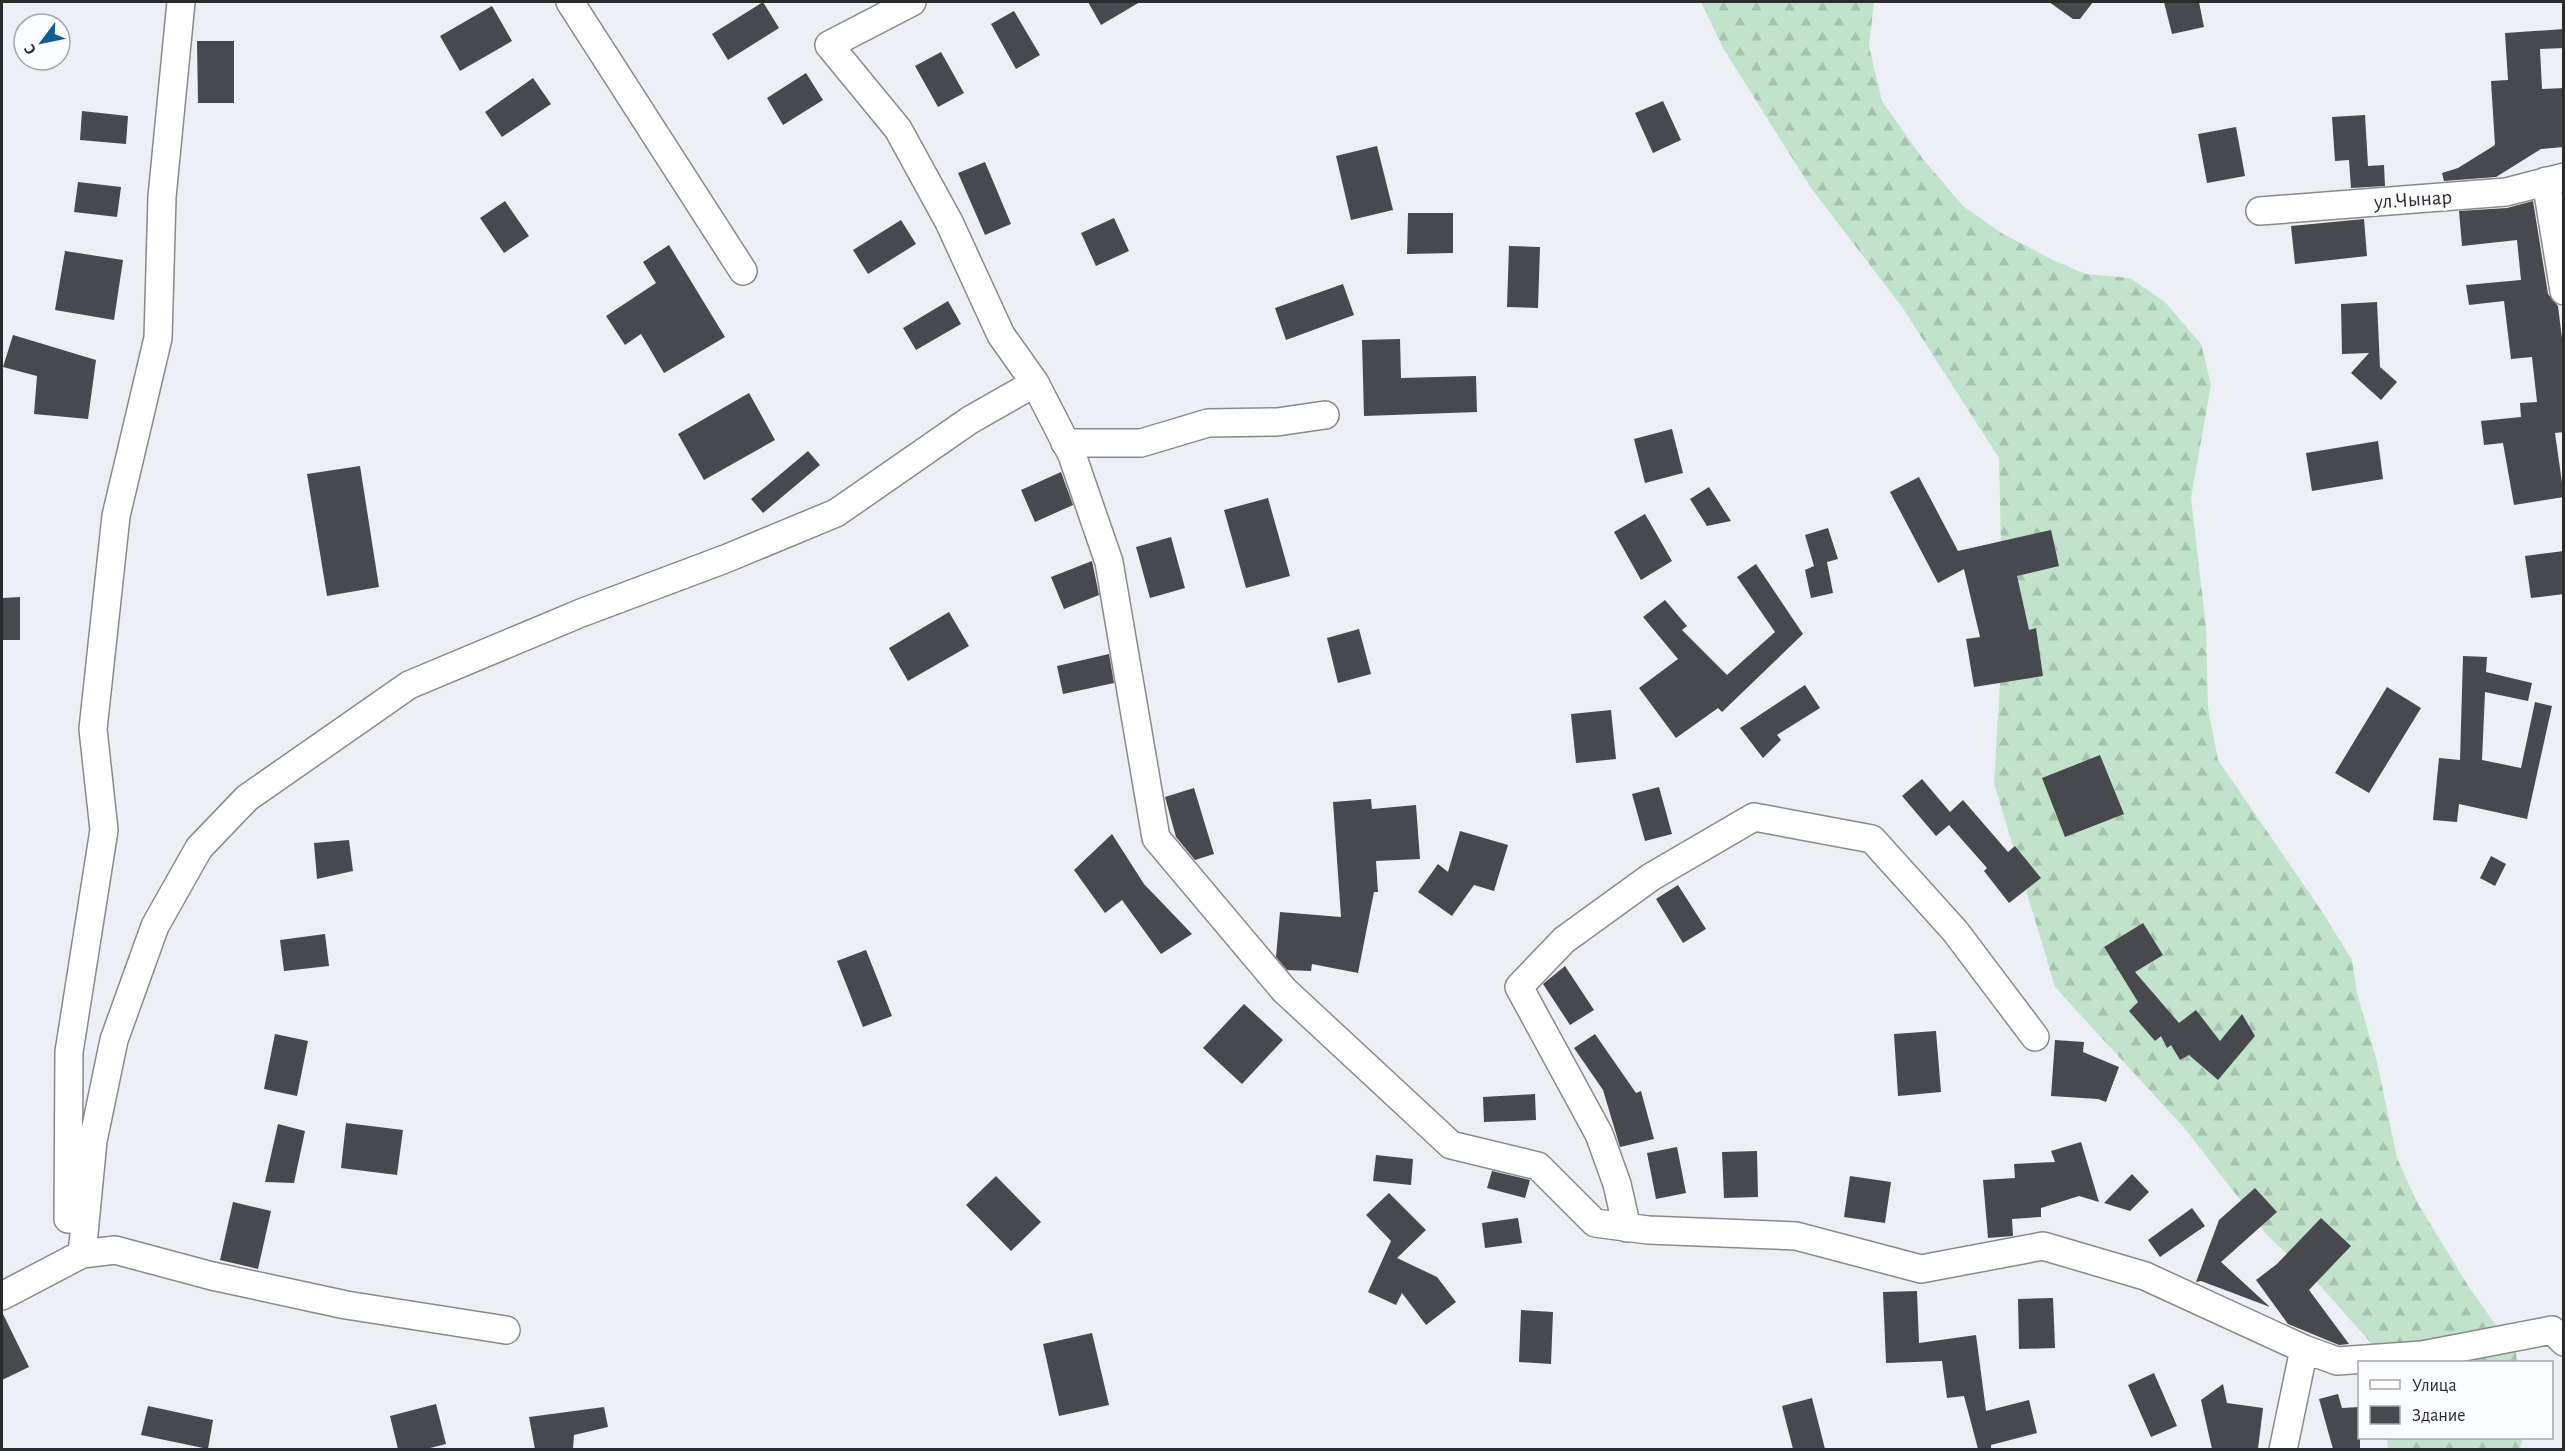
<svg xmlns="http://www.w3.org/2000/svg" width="2565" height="1451" font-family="'Alegreya Sans',sans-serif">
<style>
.forest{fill:url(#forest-firs)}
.building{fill:#48494f}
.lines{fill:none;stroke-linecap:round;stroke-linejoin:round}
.minor-casing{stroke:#888a90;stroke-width:30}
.minor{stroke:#fff;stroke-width:27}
.labels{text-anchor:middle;stroke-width:6;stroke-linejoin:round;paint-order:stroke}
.street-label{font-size:21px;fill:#2a2b2d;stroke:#fbfcff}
</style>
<defs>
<pattern id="forest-firs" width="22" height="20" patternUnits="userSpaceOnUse" patternTransform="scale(1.5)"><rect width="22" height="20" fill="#c2e3cb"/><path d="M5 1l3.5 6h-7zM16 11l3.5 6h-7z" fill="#a7c3af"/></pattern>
</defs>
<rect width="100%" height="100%" fill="#edeff6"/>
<path class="forest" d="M1701 2H1874L1869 46 1882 101 1923 159 1963 206 2003 234 2055 261 2086 274 2130 278 2165 302 2201 344 2211 385 2191 498 2206 627 2208 708 2218 760 2323 913 2352 960 2357 993 2377 1062 2397 1158 2417 1202 2470 1289 2516 1353 2517 1362H2380L2378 1351 2317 1282 2268 1236 2186 1130 2055 987 1994 783 2003 632 1999 458 1902 307 1811 188 1723 48Z
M2387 1438H2523L2520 1450 2388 1449Z"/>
<path class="building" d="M763 2 779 28 728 60 712 34Z
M1088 2H1140L1101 25Z
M2049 2H2093L2080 19H2073Z
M2164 2H2199L2204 27 2172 34Z
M492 6 512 41 460 71 440 36Z
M1014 11 1040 55 1016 69 991 24Z
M2564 29V48L2540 49 2542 89 2564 88V147L2541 149 2496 177 2444 181 2442 173 2458 168 2495 145 2491 81 2508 80 2505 33Z
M197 41H234V103H198Z
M941 52 964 93 938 107 915 66Z
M806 73 823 100 783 125 767 98Z
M533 78 551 104 502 137 485 112Z
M1663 101 1681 140 1653 153 1635 113Z
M82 111 128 116 126 144 80 140Z
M2365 115 2368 166 2384 165 2385 186 2351 188 2349 160 2335 161 2332 117Z
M2236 127 2245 176 2207 183 2198 134Z
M1377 146 1393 210 1351 220 1336 156Z
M985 162 1011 224 985 235 958 173Z
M78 182 121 187 117 217 74 212Z
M505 201 529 236 504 253 480 218Z
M2533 201 2548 294 2558 306 2564 355V432L2555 433 2564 497 2514 505 2503 443 2484 445 2481 421 2521 417 2520 403 2537 402 2532 357 2511 359 2504 301 2469 305 2466 285 2521 280 2517 240 2462 246 2459 211 2507 208Z
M1408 213H1453V253L1407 254Z
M1114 218 1129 251 1096 266 1081 233Z
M2364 219 2367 256 2295 264 2291 226Z
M901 220 916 244 868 274 853 250Z
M669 245 725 337 664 373 641 334 625 345 606 316 656 283 643 262Z
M1509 246 1540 247 1538 308 1507 307Z
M65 251 123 260 114 320 55 310Z
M1343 284 1354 315 1286 340 1275 308Z
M948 301 961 324 916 350 903 328Z
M2377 302 2380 367 2397 382 2381 400 2351 373 2369 353 2342 354 2341 304Z
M13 335 96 360 88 419 34 414 37 376 3 367Z
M1400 339 1401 378 1476 376 1477 412 1364 416 1362 340Z
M749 393 775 440 704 480 678 434Z
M1672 429 1683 473 1645 483 1634 439Z
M2378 441 2383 479 2312 491 2306 453Z
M808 451 820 465 763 513 751 499Z
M360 466 379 587 327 596 307 474Z
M1061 472 1073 505 1035 522 1021 490Z
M1919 477 1958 551 2051 530 2059 566 2017 576 2029 630 2036 628 2043 676 1974 687 1966 639 1980 637 1964 569 1938 583 1890 492Z
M1709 487 1731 521 1707 526 1690 499Z
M1268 498 1290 576 1246 588 1224 510Z
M1645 514 1672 561 1641 580 1614 532Z
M1828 528 1838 559 1827 562 1833 593 1811 598 1805 570 1814 566 1805 535Z
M1171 537 1185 588 1150 598 1136 547Z
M2564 551V594L2531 598 2525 556Z
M1092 561 1099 595 1064 609 1051 577Z
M1756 564 1803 634 1722 712 1718 708 1676 738 1639 688 1678 659 1643 617 1665 600 1687 626 1682 630 1727 675 1775 632 1737 577Z
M20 597V640H2V598Z
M949 612 969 646 908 681 889 648Z
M1359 629 1371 674 1338 683 1327 638Z
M1109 654 1114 683 1063 694 1057 666Z
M2463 656 2487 657 2486 672 2532 683 2528 701 2485 692 2482 760 2521 768 2535 702 2552 706 2527 819 2459 804 2457 822 2433 820 2439 758 2460 760Z
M1805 685 1820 708 1777 735 1781 740 1763 758 1740 728Z
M2387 687 2421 708 2369 793 2335 773Z
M1611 710 1616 759 1576 763 1571 714Z
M2100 755 2124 814 2065 837 2042 778Z
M1922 779 1950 812 1963 800 2008 852 2015 846 2041 878 2009 903 1984 871 1987 868 1949 825 1936 836 1902 796Z
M1659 787 1672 834 1645 841 1632 794Z
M1194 788 1214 854 1195 860 1176 837 1165 797Z
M1371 799 1372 809 1416 805 1420 859 1376 861 1378 892H1374L1358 973 1312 964 1311 971 1287 970 1276 957 1280 912 1341 917 1333 802Z
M1460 831 1508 845 1494 891 1474 885 1452 916 1418 892 1438 864 1448 872Z
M1112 834 1144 884 1192 934 1161 954 1122 900 1105 913 1074 870Z
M349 840 353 871 317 879 314 843Z
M2491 856 2506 864 2495 886 2480 878Z
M1678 885 1706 929 1683 943 1656 899Z
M2143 923 2163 955 2135 972 2179 1023 2196 1010 2220 1041 2242 1014 2255 1036 2218 1080 2189 1055 2180 1060 2171 1045 2167 1048 2161 1036 2155 1041 2129 1011 2138 1002 2104 947Z
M325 934 329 966 284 971 280 940Z
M866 950 892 1016 863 1027 837 961Z
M1565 966 1594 1010 1570 1025 1543 984Z
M1244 1004 1283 1040 1242 1084 1203 1048Z
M1936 1031 1941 1092 1898 1096 1894 1034Z
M275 1034 308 1041 297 1096 264 1089Z
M1595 1034 1636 1093 1641 1091 1654 1139 1620 1147 1603 1090 1574 1048Z
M2055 1040 2084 1042 2083 1052 2119 1067 2106 1102 2098 1099 2051 1096Z
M1535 1094 1536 1120 1484 1122 1483 1097Z
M346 1123 403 1130 397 1175 341 1168Z
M278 1124 305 1131 294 1183 265 1182Z
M2081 1142 2099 1202 2079 1196 2041 1208V1217L2012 1219 2013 1236 1988 1238 1983 1180 2015 1178 2014 1164 2055 1162 2051 1151Z
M1677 1147 1686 1193 1656 1199 1647 1153Z
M1757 1151 1758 1197 1724 1198 1722 1152Z
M1376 1155 1413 1159 1411 1185 1373 1181Z
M1492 1171 1530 1180 1525 1198 1487 1188Z
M2132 1174 2149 1192 2130 1211 2104 1203Z
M996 1176 1041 1222 1011 1251 966 1205Z
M1850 1176 1891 1182 1885 1223 1844 1217Z
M2255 1188 2277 1212 2221 1262 2270 1307 2201 1281 2196 1282 2219 1220Z
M1389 1193 1426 1230 1397 1258 1437 1277 1456 1302 1426 1325 1402 1293 1396 1305 1368 1292 1391 1241 1366 1215Z
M233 1202 271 1211 258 1269 220 1260Z
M2192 1208 2205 1226 2160 1257 2148 1240Z
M1518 1218 1522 1243 1485 1248 1482 1223Z
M2321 1218 2351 1246 2309 1290 2349 1344 2339 1345 2288 1324 2256 1280 2277 1264Z
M1917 1291 1919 1343 1976 1335 1986 1411 2029 1400 2037 1433 1991 1445V1449H1978L1964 1396 1947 1398 1942 1361 1886 1363 1883 1292Z
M2053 1298 2055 1348 2019 1349 2018 1299Z
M1521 1310 1553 1312 1551 1364 1519 1362Z
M2 1312 29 1367 2 1380Z
M1092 1333 1109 1405 1059 1416 1043 1344Z
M2154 1373 2177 1426 2151 1437 2128 1385Z
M2223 1384 2227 1403 2263 1408 2258 1449H2212L2201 1400Z
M2338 1394 2342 1408 2360 1407V1449H2333L2319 1399Z
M1812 1398 1825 1449H1793L1782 1406Z
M436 1404 446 1444 426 1449H398L390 1416Z
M148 1406 213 1420 208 1449 141 1435Z
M604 1407 608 1427 574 1435 573 1449H535L529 1417Z"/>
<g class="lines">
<g class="minor-casing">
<path id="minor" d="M570 2 743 271
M912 2 829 45 898 129 949 222 1001 335 1035 383
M2546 181 2564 291
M2260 211 2506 192 2564 177
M1065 443H1141L1208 423 1277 422 1325 415
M68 1219 69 1052 104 830 93 729 116 516 158 338 162 197 181 2
M1627 1228 1617 1184 1599 1134 1519 987 1564 940 1651 877 1754 817 1872 839 1955 931 2035 1037
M82 1254 93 1141 114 1040 155 926 199 848 247 798 409 685 581 613 725 559 836 513 970 420 1035 383 1072 455 1109 562 1156 838 1284 990 1451 1145 1538 1166 1595 1223 1648 1230 1796 1236 1921 1269 2043 1246 2145 1276 2304 1349 2337 1361 2422 1355 2552 1330 2564 1342
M2 1296 82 1254 115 1250 212 1276 346 1305 506 1330
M2283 1450 2304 1349"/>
</g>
<use href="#minor" class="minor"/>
</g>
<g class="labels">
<g class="street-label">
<text transform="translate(2413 199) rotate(-4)" y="7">ул.Чынар</text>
</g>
</g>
<rect width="2565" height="1451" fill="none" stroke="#2a2b2d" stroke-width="6"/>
<rect x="2358" y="1361" width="195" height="78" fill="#fbfcff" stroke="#a7a8ab" stroke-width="1.5"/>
<rect x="2370" y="1380" width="30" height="9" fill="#ffffff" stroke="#a7a8ab" stroke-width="1.5"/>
<text x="2412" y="1391" font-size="18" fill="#2a2b2d">Улица</text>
<rect x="2370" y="1406" width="30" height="18" fill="#48494f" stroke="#a7a8ab" stroke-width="1.5"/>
<text x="2412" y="1421" font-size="18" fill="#2a2b2d">Здание</text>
<g transform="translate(42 42) rotate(238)"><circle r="28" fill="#fbfcff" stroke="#a7a8ab" stroke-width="1.5"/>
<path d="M0-4.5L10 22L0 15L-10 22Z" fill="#0e6092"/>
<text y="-9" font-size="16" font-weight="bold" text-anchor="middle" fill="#2a2b2d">С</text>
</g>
</svg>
